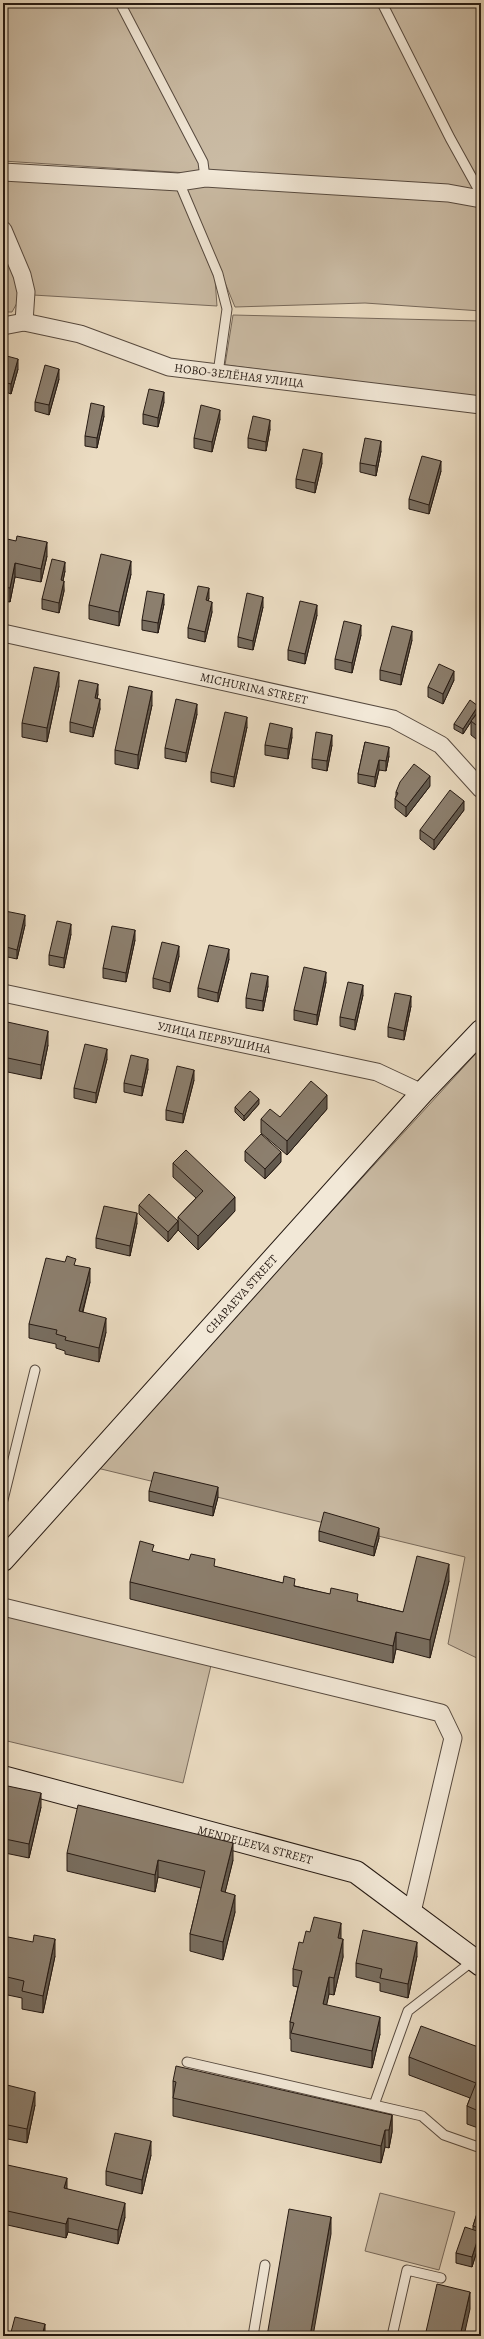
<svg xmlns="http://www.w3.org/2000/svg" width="484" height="2339" font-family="Alegreya,serif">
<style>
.green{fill:#cabba4;stroke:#786a5c}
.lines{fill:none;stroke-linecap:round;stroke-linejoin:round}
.lane-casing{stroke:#574a3f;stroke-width:11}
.street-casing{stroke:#574a3f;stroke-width:19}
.secondary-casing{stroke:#261a13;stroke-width:24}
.lane{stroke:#f2e8d7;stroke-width:9}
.street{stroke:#f2e8d7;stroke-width:17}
.secondary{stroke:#f2e8d7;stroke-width:22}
.wall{fill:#786d5f;stroke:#261a13}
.shaded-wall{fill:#62594d;stroke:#261a13}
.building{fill:#8c7f6e;stroke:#261a13}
.labels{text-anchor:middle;stroke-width:3.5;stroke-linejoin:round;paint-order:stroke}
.street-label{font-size:12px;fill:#261a13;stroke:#f2e8d7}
</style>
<rect width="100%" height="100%" fill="#ebdcc2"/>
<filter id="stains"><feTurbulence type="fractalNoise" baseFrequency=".005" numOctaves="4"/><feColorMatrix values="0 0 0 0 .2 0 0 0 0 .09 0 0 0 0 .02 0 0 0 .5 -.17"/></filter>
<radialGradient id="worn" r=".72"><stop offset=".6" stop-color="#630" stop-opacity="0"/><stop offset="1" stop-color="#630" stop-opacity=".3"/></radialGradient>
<path class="green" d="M3 3H481V192L3 161Z
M3 176 175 184 215 279 217 306 33 295 24 263 3 218Z
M184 183 450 200 481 205V311L365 303 235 307Z
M3 239 22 294 12 312H3Z
M233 315 481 321V397L225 365Z
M481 1048V1660L448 1644 465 1557 97 1468Z
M3 1607 213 1657 183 1783 3 1740Z
M380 2193 455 2212 439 2270 365 2251Z"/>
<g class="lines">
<g class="lane-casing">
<path id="lane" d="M120 3 203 162 205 178
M382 3 450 138 481 194
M179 182 218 274 227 309 218 373
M3 1500 35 1370
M187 2062 422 2116 444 2135 481 2148
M374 2105 408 2011 474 1960
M253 2336 265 2265
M392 2336 407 2270 441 2278"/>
</g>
<g class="street-casing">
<g id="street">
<path d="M3 172 179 182 205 178 448 193 481 199"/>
<path d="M3 230 22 275 26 292 24 322"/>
<path id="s1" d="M3 326 24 322 80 334 169 367 481 405"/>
<path id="s2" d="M3 633 393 719 441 745 481 789"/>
<path id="s3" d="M3 993 377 1072 422 1093"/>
<path d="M3 1607 441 1713 453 1738 412 1912"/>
</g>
</g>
<g class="secondary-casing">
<g id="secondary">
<path id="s4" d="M3 1560 422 1093 481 1031"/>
<path id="s5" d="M3 1777 356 1872 481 1965"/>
</g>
</g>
<use href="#lane" class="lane"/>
<use href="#street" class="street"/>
<use href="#secondary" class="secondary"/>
</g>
<path class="wall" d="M3 355 18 369 11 394 3 391Z
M59 379 49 415 35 411V402Z
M164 402 158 427 143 424V414Z
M104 416 97 448 85 446V436Z
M220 419 212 452 194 448V438Z
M270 429 266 451 248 448V438Z
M381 451 376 476 360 472V463Z
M322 463 315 493 296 488V479Z
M441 471 429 514 409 509V499Z
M3 538 47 556 41 582 15 577 10 602 3 601Z
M65 571 63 581 64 591 59 613 42 609V599Z
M131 574 119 626 89 619V605Z
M209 598 208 601 212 612 205 642 188 638V628Z
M164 604 158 633 142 630V620Z
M263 607 253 650 238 647V637Z
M317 615 305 664 288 660V650Z
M361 635 352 673 335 669V659Z
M412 640 401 685 380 680V670Z
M454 680 443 704 428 697V687Z
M59 686 47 742 22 737V723Z
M98 694 97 699 100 709 93 737 70 732V722Z
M152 705 138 769 115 764V750Z
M481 709V743L471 735V721Z
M478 711 463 734 454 729V724Z
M197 714 186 762 165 758V748Z
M247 727 234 787 211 782V772Z
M292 737 288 759 265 755V745Z
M365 742 389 756 386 771 379 770 375 787 358 783V774Z
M332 745 327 771 312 768V759Z
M430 786 406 817 395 808V799L396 796V792Z
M464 810 434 850 420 839V830Z
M3 920 25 925 17 959 3 956Z
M71 934 64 968 49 965V955Z
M135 940 126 982 103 978V968Z
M179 956 170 992 153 988V978Z
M229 959 218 1002 198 997V988Z
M326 982 317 1025 294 1020V1010Z
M268 986 263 1011 246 1008V998Z
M363 995 355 1030 340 1026V1017Z
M411 1006 404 1040 388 1037V1027Z
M3 1021 48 1045 41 1079 3 1071Z
M107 1059 96 1103 74 1098V1088Z
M148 1069 142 1096 124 1092V1083Z
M194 1080 183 1123 166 1120V1110Z
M259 1104 244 1121 235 1112V1107Z
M327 1109 287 1155 261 1133V1119L280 1117Z
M245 1151 281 1162 265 1179 245 1161Z
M173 1163 235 1211 198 1250 178 1230V1217L196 1198 173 1177Z
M139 1205 178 1230 168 1242 139 1214Z
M137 1223 130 1256 96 1248V1238Z
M76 1265 90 1282 83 1312 106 1332 99 1362 65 1354V1351L56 1348V1344L29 1338V1324Z
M149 1491 218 1497 213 1516 149 1501Z
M319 1531 379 1538 374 1556 319 1541Z
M154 1552 403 1612 449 1581 430 1658 396 1649 393 1663 130 1599V1582Z
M3 1785 41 1807 29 1858 5 1853Z
M67 1853 233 1860 225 1892 235 1912 223 1960 190 1951V1934L201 1888 158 1877 155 1892 67 1871Z
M3 1936 55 1956 43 2013 22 2009V1998L3 1994Z
M341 1939 343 1957 334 1995 329 1994 326 2005 380 2034 372 2068 291 2051V2039H290V2022L298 1987 293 1986V1969L303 1943Z
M417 1956 408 1998 380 1991V1983L356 1977V1963Z
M481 2048V2129L467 2124V2106L470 2098 409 2075V2057Z
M173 2081 392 2115V2132L389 2148 385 2147 381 2163 173 2116Z
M3 2084 35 2105 27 2143 3 2138Z
M151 2155 142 2194 106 2185V2171Z
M3 2164 67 2189 125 2217 118 2244 68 2232 66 2238 3 2224Z
M481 2201V2239L480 2238V2241L472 2267 456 2263V2253L473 2229V2226Z"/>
<path class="shaded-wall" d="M18 359V369L11 394V384Z
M59 369V379L49 415V405Z
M164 392V402L158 427V418Z
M104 406V416L97 448V438Z
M220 410V419L212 452V442Z
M270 420V429L266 451V442Z
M381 441V451L376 476V466Z
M322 453V463L315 493V483Z
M441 461V471L429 514V505Z
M47 542V556L41 582V569Z
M131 561V574L119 626V612Z
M65 562V571L61 590V580Z
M15 563V577L10 602V588Z
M64 581V591L59 613V603Z
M209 588V598L206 610V600Z
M164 594V604L158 633V623Z
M263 597V607L253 650V641Z
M212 602V612L205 642V632Z
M317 605V615L305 664V654Z
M361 625V635L352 673V663Z
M412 631V640L401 685V675Z
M454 671V680L443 704V694Z
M59 672V686L47 742V728Z
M98 684V694L95 708V698Z
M152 691V705L138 769V755Z
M100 699V709L93 737V728Z
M197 704V714L186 762V753Z
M478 706V711L463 734V729Z
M247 717V727L234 787V777Z
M292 728V737L288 759V749Z
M332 735V745L327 771V761Z
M389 747V756L386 771V761Z
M379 760V770L375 787V777Z
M430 776V786L406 817V807Z
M464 801V810L434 850V840Z
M25 915V925L17 959V950Z
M71 924V934L64 968V958Z
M135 930V940L126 982V973Z
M179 946V956L170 992V983Z
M229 949V959L218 1002V993Z
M326 972V982L317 1025V1015Z
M268 976V986L263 1011V1001Z
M363 985V995L355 1030V1020Z
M411 996V1006L404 1040V1031Z
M48 1031V1045L41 1079V1065Z
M107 1049V1059L96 1103V1093Z
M148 1059V1069L142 1096V1087Z
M194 1070V1080L183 1123V1114Z
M327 1095V1109L287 1155V1141Z
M259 1099V1104L244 1121V1116Z
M5 1133V1150L3 1160V1142Z
M281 1152V1162L265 1179V1169Z
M235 1197V1211L198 1250V1236Z
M137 1213V1223L130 1256V1246Z
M178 1221V1230L168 1242V1232Z
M90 1268V1282L79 1325V1311Z
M106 1318V1332L99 1362V1348Z
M218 1487V1497L213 1516V1507Z
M379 1528V1538L374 1556V1547Z
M449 1564V1581L430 1658V1640Z
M396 1632V1649L393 1663V1646Z
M41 1793V1807L29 1858V1844Z
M5 1839V1853L3 1863V1850Z
M233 1843V1860L221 1909V1891Z
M158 1860V1877L155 1892V1875Z
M235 1895V1912L223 1960V1942Z
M341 1923V1940L338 1938Z
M55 1939V1956L43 2013V1996Z
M343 1939V1957L334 1995V1978Z
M417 1942V1956L408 1998V1984Z
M329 1977V1994L323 2022V2004Z
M380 2017V2034L372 2068V2051Z
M481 2069V2086L479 2075Z
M35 2092V2105L27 2143V2129Z
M392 2115V2132L389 2148V2130Z
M385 2130V2147L381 2163V2146Z
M151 2141V2155L142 2194V2180Z
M67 2178V2192L64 2188Z
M125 2203V2217L118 2244V2230Z
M331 2217V2234L313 2336H310Z
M68 2218V2232L66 2238V2224Z
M480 2232V2241L472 2267V2257Z
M470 2292V2309L464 2336H460Z
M45 2324V2336H42Z"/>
<path class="building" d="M3 355 18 359 11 384 3 382Z
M45 365 59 369 49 405 35 402Z
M149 389 164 392 158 418 143 414Z
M91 403 104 406 97 438 85 436Z
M201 405 220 410 212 442 194 438Z
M253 416 270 420 266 442 248 438Z
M365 438 381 441 376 466 360 463Z
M303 449 322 453 315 483 296 479Z
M422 456 441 461 429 505 409 499Z
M17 536 47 542 41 569 15 563 10 588 3 587V538L16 541Z
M101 554 131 561 119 612 89 605Z
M52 559 65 562 61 580 64 581 59 603 42 599Z
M198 586 209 588 206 600 212 602 205 632 188 628Z
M147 591 164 594 158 623 142 620Z
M247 593 263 597 253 641 238 637Z
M300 601 317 605 305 654 288 650Z
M344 621 361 625 352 663 335 659Z
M392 626 412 631 401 675 380 670Z
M439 664 454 671 443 694 428 687Z
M34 667 59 672 47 728 22 723Z
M79 680 98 684 95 698 100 699 93 728 70 722Z
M129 686 152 691 138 755 115 750Z
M176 699 197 704 186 753 165 748Z
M470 700 478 706 463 729 454 724Z
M481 709V729L471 721Z
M225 712 247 717 234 777 211 772Z
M270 723 292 728 288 749 265 745Z
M316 732 332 735 327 761 312 759Z
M365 742 389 747 386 761 379 760 375 777 358 774Z
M414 764 430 776 406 807 395 799 398 793 396 792 400 782Z
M450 790 464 801 434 840 420 830Z
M5 911 25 915 17 950 3 946V920Z
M57 921 71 924 64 958 49 955Z
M112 926 135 930 126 973 103 968Z
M162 942 179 946 170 983 153 978Z
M209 945 229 949 218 993 198 988Z
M304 967 326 972 317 1015 294 1010Z
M251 973 268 976 263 1001 246 998Z
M348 982 363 985 355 1020 340 1017Z
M395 993 411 996 404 1031 388 1027Z
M3 1021 48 1031 41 1065 3 1057Z
M85 1044 107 1049 96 1093 74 1088Z
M131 1055 148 1059 142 1087 124 1083Z
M177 1066 194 1070 183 1114 166 1110Z
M311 1081 327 1095 287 1141 261 1119 270 1109 280 1117Z
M250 1091 259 1099 244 1116 235 1107Z
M3 1132 5 1133 3 1142Z
M261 1134 281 1152 265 1169 245 1151Z
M186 1150 235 1197 198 1236 178 1217 203 1191 173 1163Z
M149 1194 178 1221 168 1232 139 1205Z
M104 1206 137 1213 130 1246 96 1238Z
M67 1256 76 1259 74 1265 90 1268 79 1311 106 1318 99 1348 65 1340 66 1337 56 1334 57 1330 29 1324 46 1258 65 1262Z
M154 1472 218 1487 213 1507 149 1491Z
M324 1512 379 1528 374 1547 319 1531Z
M140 1541 154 1545 152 1551 189 1560 191 1554 215 1559 214 1566 283 1583 284 1576 295 1579 294 1586 330 1594 331 1588 358 1594 357 1601 403 1612 417 1556 449 1564 430 1640 396 1632 393 1646 130 1582Z
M3 1785 41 1793 29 1844 5 1839 3 1850Z
M78 1805 233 1843 221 1891 235 1895 223 1942 190 1934 205 1871 158 1860 155 1875 67 1853Z
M314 1917 341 1923 338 1938 343 1939 334 1978 329 1977 323 2004 380 2017 372 2051 291 2033 294 2023 290 2022 302 1971 293 1969 299 1942 303 1943 306 1931 310 1932Z
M363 1930 417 1942 408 1984 380 1978 382 1969 356 1963Z
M34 1935 55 1939 43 1996 22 1991 24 1981 3 1976V1936L33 1942Z
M421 2026 481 2048V2069L479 2075H481V2112L467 2106 476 2083 409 2057Z
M176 2066 392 2115 389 2130H385L381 2146 173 2098 176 2082 173 2081Z
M3 2084 35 2092 27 2129 3 2124Z
M115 2133 151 2141 142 2180 106 2171Z
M3 2164 67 2178 64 2188 125 2203 118 2230 68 2218 66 2224 3 2210Z
M481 2201V2229L473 2226Z
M289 2209 331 2217 310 2336H267Z
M465 2227 480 2232 472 2257 456 2253Z
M437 2284 470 2292 460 2336H425Z
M15 2317 45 2324 42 2336H10Z"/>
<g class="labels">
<g class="street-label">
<text dy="4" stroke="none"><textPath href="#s1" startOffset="244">НОВО-ЗЕЛЁНАЯ УЛИЦА</textPath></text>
<text dy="4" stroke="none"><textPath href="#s2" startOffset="257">MICHURINA STREET</textPath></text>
<text dy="4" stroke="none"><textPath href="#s3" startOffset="216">УЛИЦА ПЕРВУШИНА</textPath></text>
<text dy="4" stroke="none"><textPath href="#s4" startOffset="357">CHAPAEVA STREET</textPath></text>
<text dy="4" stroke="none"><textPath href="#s5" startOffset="261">MENDELEEVA STREET</textPath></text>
</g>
</g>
<rect width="484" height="2339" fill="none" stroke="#ebdcc2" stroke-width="16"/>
<rect x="4" y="4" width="476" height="2331" fill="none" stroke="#261a13" stroke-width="2"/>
<rect x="8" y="8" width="468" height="2323" fill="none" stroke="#261a13"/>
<rect width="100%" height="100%" filter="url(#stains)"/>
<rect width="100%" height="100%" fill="url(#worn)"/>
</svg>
